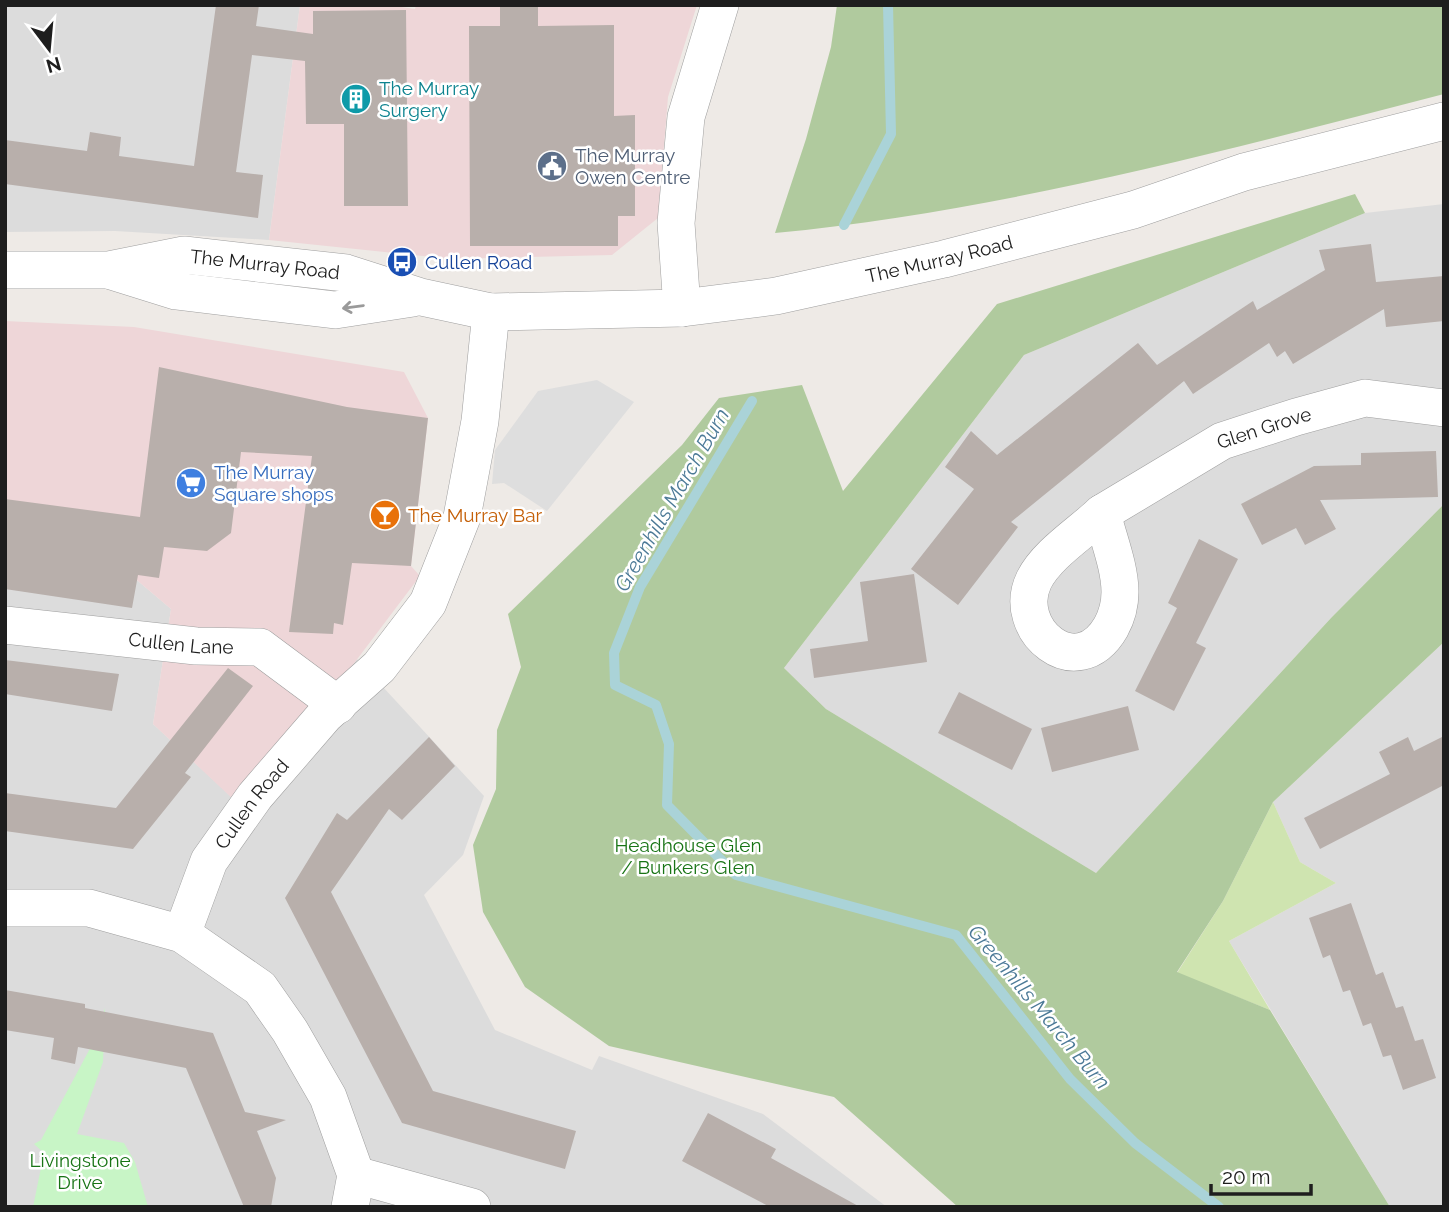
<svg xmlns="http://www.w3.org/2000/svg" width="1449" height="1212" font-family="Raleway,sans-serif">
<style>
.residential{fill:#dcdcdc}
.commercial{fill:#eed6d8}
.grass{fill:#cfe4b0}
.forest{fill:#b0ca9e}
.park{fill:#c8f5c6}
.parking{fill:#dedede}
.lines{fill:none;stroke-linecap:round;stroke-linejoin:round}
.stream{stroke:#aad3d8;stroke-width:10}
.building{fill:#b8afab}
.minor-casing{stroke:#9f9f9f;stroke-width:38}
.minor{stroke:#fff;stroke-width:37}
.oneway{stroke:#9a9a9a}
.labels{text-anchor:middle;stroke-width:5;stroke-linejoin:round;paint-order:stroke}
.culture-label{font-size:19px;fill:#0d838f;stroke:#fff;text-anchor:start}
.service-label{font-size:19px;fill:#4e5e75;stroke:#fff;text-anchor:start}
.street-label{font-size:19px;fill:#1e1e1e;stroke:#fff}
.transit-label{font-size:19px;fill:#164399;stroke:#fff;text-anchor:start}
.shop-label{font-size:19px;fill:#366cbe;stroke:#fff;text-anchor:start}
.food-label{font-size:19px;fill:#c56008;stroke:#fff;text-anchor:start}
.park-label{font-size:19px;fill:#187415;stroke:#fff}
.water-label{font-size:21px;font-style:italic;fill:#4c7a97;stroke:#fff}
</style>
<rect width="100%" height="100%" fill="#eeeae6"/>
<path class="residential" d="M5 5H300L269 240 115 231 5 232Z
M1444 204V504L1331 618 1096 873 826 709 784 668 1024 355 1365 213Z
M5 558 132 576 171 609 153 724 235 800 357 659 484 796 463 855 424 895 495 1030 592 1070 599 1056 763 1114 887 1207H5Z
M1444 642V1207H1390L1229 941 1336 883 1300 862 1273 802Z"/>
<path class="commercial" d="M300 5H388L415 9 416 5H697L668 97 658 218 612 255 452 259 269 240Z
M5 321 134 327 404 372 428 418 411 566 420 576 352 666 235 801 153 724 171 609 132 576 5 558Z"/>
<path class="grass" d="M1273 802 1300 862 1336 883 1229 941 1270 1010 1177 973 1223 901Z"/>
<path class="forest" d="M837 5H1444V94C1223 151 1002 211 775 233L806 139 831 47Z
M1355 194 1365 213 1024 355 784 668 826 709 1096 873 1331 618 1444 504V642L1273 802 1223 901 1177 972 1270 1010 1390 1207H958L834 1097 609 1046 525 987 483 912 473 845 496 789 497 730 521 667 508 614 682 445 719 398 802 385 843 491 997 304Z"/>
<path class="park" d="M105 1008 103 1062 77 1134 124 1143 135 1162 148 1207H33L44 1153 34 1144 41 1140 94 1041Z"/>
<path class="parking" d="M597 380 634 402 547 511 504 483 492 484 495 450 538 391Z"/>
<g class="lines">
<path class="stream" d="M844 225 891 134 888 5
M752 401 640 587 614 653 615 685 656 705 669 744 667 805 736 875 956 935 1070 1079 1135 1143 1219 1207"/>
</g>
<path class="building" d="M216 5H259L256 26 313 34V11L406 10 408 206H344V124H306L305 61 252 55 236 172 263 175 258 218 5 184V140L87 151 90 132 121 137 119 156 194 166Z
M500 5H538V26L614 25V116L635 115V216H618V246H470L469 26H500Z
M1371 244 1376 282 1444 276V321L1386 327 1384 309 1293 364 1285 351 1277 357 1269 343 1193 394 1184 381 1011 522 1018 527 958 605 911 569 974 489 945 467 971 431 997 455 1138 343 1157 365 1253 301 1257 310 1325 270 1319 250Z
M159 367 347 407 428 418 411 566 352 563 343 625 334 623 333 634 289 632 312 456 241 452 231 533 207 551 164 547 159 578 138 575 132 608 5 589V499L140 517Z
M1436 451 1438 497 1320 500 1336 529 1305 545 1296 528 1262 545 1241 504 1314 466 1361 465V453Z
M1199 539 1238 559 1196 643 1206 648 1174 711 1135 691 1177 608 1168 603Z
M914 574 927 662 814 678 810 649 868 641 860 582Z
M5 660 119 674 112 711 5 694Z
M228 668 253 686 185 773 191 777 133 849 5 831V793L116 808Z
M959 692 1032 729 1012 770 938 733Z
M1128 706 1139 750 1052 772 1041 728Z
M1444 736V785L1320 849 1304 818 1390 774 1379 752 1408 737 1414 751Z
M429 737 455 766 402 820 389 809 331 892 433 1091 576 1131 565 1169 402 1123 285 898 337 813 347 820Z
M1351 903 1376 975 1383 972 1396 1008 1403 1006 1415 1041 1423 1039 1436 1078 1403 1090 1391 1055 1383 1057 1371 1023 1363 1026 1350 990 1343 992 1330 955 1323 958 1309 918Z
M5 990 85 1004V1008L213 1033 245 1112 286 1120 257 1131 276 1178 271 1207H244L186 1068 78 1047 75 1064 51 1059 54 1038 5 1030Z
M708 1113 776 1149 771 1158 860 1207H770L682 1161Z"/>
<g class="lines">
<g class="minor-casing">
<g id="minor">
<path id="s1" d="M5 270H109L184 255 346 273 421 297 491 312 682 308 776 296 944 259 1133 210 1244 172 1444 121"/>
<path d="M112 271 176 291 335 310 413 298"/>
<path d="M682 308 676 223 686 117 720 5"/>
<path id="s2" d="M1102 513 1222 441 1296 417 1365 398 1444 408"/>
<path d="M1102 513C1108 538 1120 567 1120 592 1120 604 1117 616 1111 627 1077 686 1010 629 1034 580 1047 554 1081 533 1102 513Z"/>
<path id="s3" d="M5 625 196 646 260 647 338 705"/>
<path d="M5 908H89L182 934 260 988 290 1031 328 1097 356 1175 350 1207"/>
<path id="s4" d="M182 934 209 861 255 796 325 715 379 667 428 603 462 517 480 421 491 312"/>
<path d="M356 1175 472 1207"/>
</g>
</g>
<use href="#minor" class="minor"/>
</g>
<defs><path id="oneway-shaft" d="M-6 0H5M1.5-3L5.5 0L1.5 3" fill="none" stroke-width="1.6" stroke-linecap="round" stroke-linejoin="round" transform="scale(1.75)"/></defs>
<use class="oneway" href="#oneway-shaft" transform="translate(353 307) rotate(172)"/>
<defs>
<g id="building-disc" transform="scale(1.575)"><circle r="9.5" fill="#0f9aa8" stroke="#fff"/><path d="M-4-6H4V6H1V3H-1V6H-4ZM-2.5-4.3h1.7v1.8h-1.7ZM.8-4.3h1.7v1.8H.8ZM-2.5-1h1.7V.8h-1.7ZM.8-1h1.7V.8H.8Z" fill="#fff"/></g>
<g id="civic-disc" transform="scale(1.575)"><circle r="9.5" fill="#5c6f8a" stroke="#fff"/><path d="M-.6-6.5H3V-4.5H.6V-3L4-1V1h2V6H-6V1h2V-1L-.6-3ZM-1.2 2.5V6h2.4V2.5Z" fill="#fff"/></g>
<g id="bus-disc" transform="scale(1.575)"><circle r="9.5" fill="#1a4fb4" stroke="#fff"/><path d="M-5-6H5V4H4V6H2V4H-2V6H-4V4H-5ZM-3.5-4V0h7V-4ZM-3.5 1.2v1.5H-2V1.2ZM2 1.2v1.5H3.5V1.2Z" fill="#fff"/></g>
<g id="supermarket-disc" transform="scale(1.575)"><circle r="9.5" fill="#3f7fe0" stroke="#fff"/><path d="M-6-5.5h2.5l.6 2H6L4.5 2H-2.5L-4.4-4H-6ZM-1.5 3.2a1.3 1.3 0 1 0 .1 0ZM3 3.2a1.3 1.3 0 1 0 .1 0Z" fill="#fff"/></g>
<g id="bar-disc" transform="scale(1.575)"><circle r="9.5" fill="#e8710a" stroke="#fff"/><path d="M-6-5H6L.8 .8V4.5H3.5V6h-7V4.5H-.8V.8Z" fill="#fff"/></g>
</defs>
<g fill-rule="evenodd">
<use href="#building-disc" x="356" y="99"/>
<use href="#civic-disc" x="552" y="166"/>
<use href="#bus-disc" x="402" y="262"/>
<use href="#supermarket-disc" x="191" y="483"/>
<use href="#bar-disc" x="385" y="515"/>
</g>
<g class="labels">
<g class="culture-label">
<text x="379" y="95">The Murray<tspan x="379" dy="22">Surgery</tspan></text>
</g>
<g class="service-label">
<text x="575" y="162">The Murray<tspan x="575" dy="22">Owen Centre</tspan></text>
</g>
<g class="street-label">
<text dy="7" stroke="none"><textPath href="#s1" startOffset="947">The Murray Road</textPath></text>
<text dy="7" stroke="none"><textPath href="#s1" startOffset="262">The Murray Road</textPath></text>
<text dy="7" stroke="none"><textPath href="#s2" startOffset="184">Glen Grove</textPath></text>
<text dy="7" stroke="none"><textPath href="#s3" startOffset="177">Cullen Lane</textPath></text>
<text dy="7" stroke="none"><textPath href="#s4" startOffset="149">Cullen Road</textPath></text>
</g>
<g class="transit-label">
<text x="425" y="269">Cullen Road</text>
</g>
<g class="shop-label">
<text x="214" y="479">The Murray<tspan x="214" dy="22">Square shops</tspan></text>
</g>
<g class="food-label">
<text x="408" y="522">The Murray Bar</text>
</g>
<g class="park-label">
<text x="688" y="852">Headhouse Glen<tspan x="688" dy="22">/ Bunkers Glen</tspan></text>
<text x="80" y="1167">Livingstone<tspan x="80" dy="22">Drive</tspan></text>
</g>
<g class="water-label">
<text transform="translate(672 500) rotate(-60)" y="7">Greenhills March Burn</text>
<text transform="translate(1039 1007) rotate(50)" y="7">Greenhills March Burn</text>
</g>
</g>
<rect width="1449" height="1212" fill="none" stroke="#1e1e1e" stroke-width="14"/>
<g transform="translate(49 49) rotate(164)" stroke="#ffffff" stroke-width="5" paint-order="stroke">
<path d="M0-5L12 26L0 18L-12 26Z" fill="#1e1e1e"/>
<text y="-10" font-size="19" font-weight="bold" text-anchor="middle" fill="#1e1e1e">N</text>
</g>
<path d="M1211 1184v10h100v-10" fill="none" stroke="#1e1e1e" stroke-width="3.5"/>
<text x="1222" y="1184" font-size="21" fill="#1e1e1e" stroke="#ffffff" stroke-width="5" paint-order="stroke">20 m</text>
</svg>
